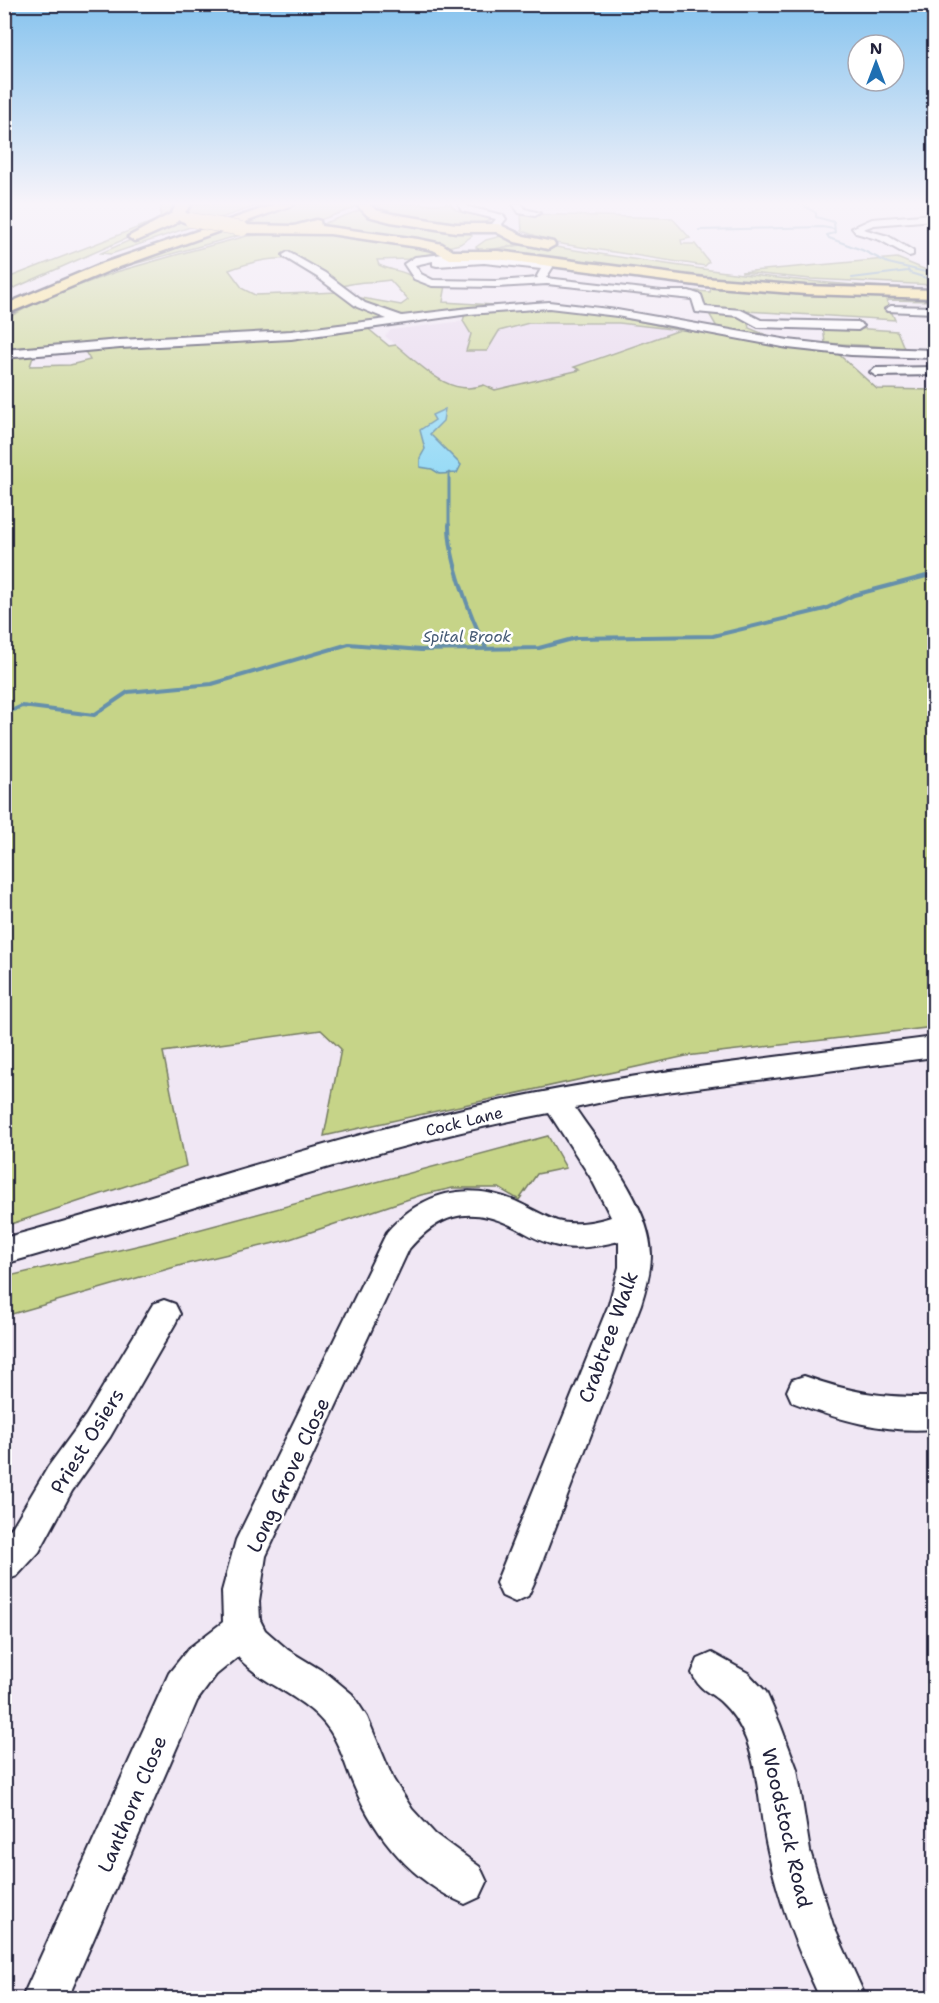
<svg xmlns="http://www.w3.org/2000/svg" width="939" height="2003" font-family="'Shantell Sans',sans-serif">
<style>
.built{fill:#e6d6ec}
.green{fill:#c6d488;stroke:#747b62;stroke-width:1.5}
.water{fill:#94daf6;stroke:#6690ab;stroke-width:1.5}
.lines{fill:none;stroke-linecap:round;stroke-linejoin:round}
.stream-far2{stroke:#6690ab;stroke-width:2}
.stream-far1{stroke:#6690ab;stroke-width:3}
.stream{stroke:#6690ab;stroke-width:4}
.minor-casing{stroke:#22223b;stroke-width:4}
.major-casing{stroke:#22223b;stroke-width:5}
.highway-casing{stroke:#22223b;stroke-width:5}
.minor{fill:#fff;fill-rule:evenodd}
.major{fill:#fae180;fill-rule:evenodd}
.highway{fill:#fae180;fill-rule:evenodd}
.major-bridge-casing{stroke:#22223b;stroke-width:15;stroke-linecap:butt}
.major-bridge{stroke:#fae180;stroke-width:14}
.labels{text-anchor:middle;stroke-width:5;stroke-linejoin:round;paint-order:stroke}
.far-water-label{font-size:15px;font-style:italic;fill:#445973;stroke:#fff}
.street-label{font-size:16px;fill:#22223b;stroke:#fff}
.near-street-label{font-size:20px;fill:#22223b;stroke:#fff}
</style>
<rect width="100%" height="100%" fill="#f0e7f4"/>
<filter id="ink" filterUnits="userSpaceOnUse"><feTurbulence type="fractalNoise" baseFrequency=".0167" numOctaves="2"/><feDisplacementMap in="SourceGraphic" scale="12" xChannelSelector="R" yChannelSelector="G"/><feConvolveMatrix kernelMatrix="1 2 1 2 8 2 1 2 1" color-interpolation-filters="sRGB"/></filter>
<g filter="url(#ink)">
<path class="built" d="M463 321 471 334 466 351 495 340 499 331 529 323H619L682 330 589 360 592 362 581 370 495 390 484 385 475 389 442 382 385 336 391 330Z"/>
<path class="green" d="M170 204H180L171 210 170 216 159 224 5 292V279L160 219 161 207Z
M193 204H262L212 221 184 214 186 207Z
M296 204H358L352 209 296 228 235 225Z
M375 204H450L456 210 492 219C487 221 480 225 475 226 460 228 384 214 375 204Z
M363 209 470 232 472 236 460 244 443 248 309 229Z
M525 214 672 218 690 238 681 240 682 244H695L709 262 705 266 542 241 545 239 522 231 521 216Z
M184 221 199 224 111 254 101 253 169 223Z
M224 229 252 232 123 267 118 266Z
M316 231 431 248 433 253 408 259 377 260 379 265C388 270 399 270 407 274 422 282 429 284 446 285L443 302 494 305 497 307 402 317 367 305 362 298 401 305 408 300 390 280C374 283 359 280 343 286 332 279 320 269 307 264 284 253 251 262 229 270L243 289 255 295 340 292 393 319 306 332 5 348V319L47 297 116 272 190 251 247 236Z
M505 235 525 243 484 251H480L476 247 486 240Z
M531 243C665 265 798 285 934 289V293L761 285 489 251Z
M897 258 926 270H934V285L811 279 741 272Z
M712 284 848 293 934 296V301L886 300 895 320 745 311 749 328 766 335 718 329 696 291 710 292Z
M528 307 578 309 682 330 835 351 877 389 934 390V1027L686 1056 324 1136 341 1049 321 1030 163 1052 186 1166 5 1226 4 356 34 354 30 366 70 365 90 360 86 353 77 349 366 327 389 346 396 345C421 365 449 398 484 385L495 390 580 370 574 367 680 330 619 323H529L499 331 487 351H466L471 334 463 321 465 314Z
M823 326 897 331 904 348 825 343Z
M548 1136 566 1168 537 1174 519 1200 499 1188H453L421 1195 287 1240 182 1265 5 1316V1277L149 1243Z"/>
<path class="water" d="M445 409 443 421 430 434 461 465 457 473 440 474 432 469 420 467V458L425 449 420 430 435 420 432 415Z"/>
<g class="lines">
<path class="stream-far2" d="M801 204 816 213V217L834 222 835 233 827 235 829 238 862 250 888 263 934 274
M699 230 822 227 834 229
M908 270 910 273 930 279
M852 278 908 271"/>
<path class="stream-far1" d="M449 473V526"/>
<path class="stream" d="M449 525C449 561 470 615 486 648
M4 714 22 706 94 715 128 692 212 684 349 644 421 650 539 648 576 638 713 636 825 609 854 595 934 574"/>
<g class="minor-casing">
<path id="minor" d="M458 204H467L468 207 503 215 506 219 502 224 503 228 495 230 492 224 496 219 462 211Z
M513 204H522L525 209 540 213 535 216 519 213Z
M934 214V220L874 225 863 229 888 236 913 251V255L909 256 880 240 856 233 852 228 872 219Z
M288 252 325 273 365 303 402 316 469 308 549 302 617 310 788 340 851 347 934 350V358L851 355 788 348 617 316 549 308 469 314 291 339 120 348 4 358V350L120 340 291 331 387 319 357 307 317 277 284 257 283 255Z
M454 253 459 256 456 259 484 257 552 265 553 267 546 278 662 291H689L701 295 705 307 741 310 761 320 858 322 864 326 858 330 758 327 738 316 696 312 692 299 547 284 497 287 432 286 414 279 404 264 415 257ZM433 261V265L437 266 484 263 541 269 537 276 538 278 497 281 433 280 421 274 415 265Z
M891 306 934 307V313L887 311 885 309Z
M934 367V375L876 376 870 372 876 368Z
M934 1037V1057L621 1098 575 1108C601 1147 650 1205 651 1254 651 1271 646 1288 641 1304L534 1583 528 1596 515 1602 502 1596 496 1583 609 1304 619 1267V1241C598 1246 575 1251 554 1245 537 1241 524 1231 508 1224 466 1205 437 1216 409 1249L266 1556 259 1601 260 1620 265 1630 288 1650 329 1675 352 1694 367 1717 393 1779 412 1809 435 1834 480 1867 487 1882 480 1897 465 1904C413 1882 376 1838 354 1786 345 1766 340 1742 325 1724 302 1695 263 1685 238 1657L216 1675 197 1701 68 1998H22L169 1673 189 1648 223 1622 222 1591 236 1540 387 1232C422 1192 466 1181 515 1201 529 1207 543 1216 557 1221 574 1226 595 1222 611 1217L591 1178 549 1113C363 1149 186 1213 4 1264V1238C168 1194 328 1138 494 1102 638 1071 787 1056 934 1037Z
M164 1300 175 1304 180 1314 175 1324 110 1437 72 1491 39 1552 17 1576 4 1581V1535L13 1526 48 1467 86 1415 153 1304Z
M804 1376C852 1393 883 1398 934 1397V1429C883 1433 839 1420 792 1402L787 1391 792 1380Z
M712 1653 748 1673 766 1692 780 1724 797 1769 810 1851 833 1925 866 1998H820C798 1951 779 1903 768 1851 759 1814 760 1775 746 1739 740 1724 732 1712 720 1701 707 1690 700 1691 692 1673L698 1659Z"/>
</g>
<g class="major-casing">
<path id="major" d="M176 204H192L185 212 197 220 195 223C188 225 177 220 172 214Z
M369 204 376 210 392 214 456 224H498L524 236 553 242 555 245 548 249 515 242 496 232H456L391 222 368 216 357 205Z
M316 220 320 221 321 226 418 239 442 244 453 251H498L704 278 805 286 934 290V298L805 294 704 286 498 259H450L433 250 418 247 330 234 242 233 236 229 242 225 294 226Z"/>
</g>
<g class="highway-casing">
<path id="highway" d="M276 204H295L111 270 4 315V305L101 264Z
M178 210 184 214 175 224 139 240 134 241 128 237Z"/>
</g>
<use href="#minor" class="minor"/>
<use href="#major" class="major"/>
<use href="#highway" class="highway"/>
<g class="major-bridge-casing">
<path id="major-bridge" d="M191 220 242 229"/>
</g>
<use href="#major-bridge" class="major-bridge"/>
</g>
</g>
<linearGradient id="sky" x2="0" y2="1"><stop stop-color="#86c3ee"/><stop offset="0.42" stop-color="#f8f4fa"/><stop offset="1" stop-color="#f8f4fa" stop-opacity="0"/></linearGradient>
<rect width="939" height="485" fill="url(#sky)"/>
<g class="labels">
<g class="far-water-label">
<text x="467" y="642">Spital Brook</text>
</g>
<g class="street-label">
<text transform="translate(464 1121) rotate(-14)" y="6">Cock Lane</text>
</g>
<g class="near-street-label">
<text transform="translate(608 1337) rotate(-70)" y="7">Crabtree Walk</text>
<text transform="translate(87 1441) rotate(-58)" y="7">Priest Osiers</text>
<text transform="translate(288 1475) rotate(-65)" y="7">Long Grove Close</text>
<text transform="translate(132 1804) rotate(-67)" y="7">Lanthorn Close</text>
<text transform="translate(787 1828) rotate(77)" y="7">Woodstock Road</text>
</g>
</g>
<rect width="939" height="2003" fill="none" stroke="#fff" stroke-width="24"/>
<rect x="12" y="12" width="915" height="1979" fill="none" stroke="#22223b" stroke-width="2" filter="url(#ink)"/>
<g transform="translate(876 63)"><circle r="28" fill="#ffffff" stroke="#a7a7b1" stroke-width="1.5"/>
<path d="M0-4.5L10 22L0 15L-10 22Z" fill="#1f6fb2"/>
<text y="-9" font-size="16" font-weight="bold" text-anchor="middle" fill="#22223b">N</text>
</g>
</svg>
